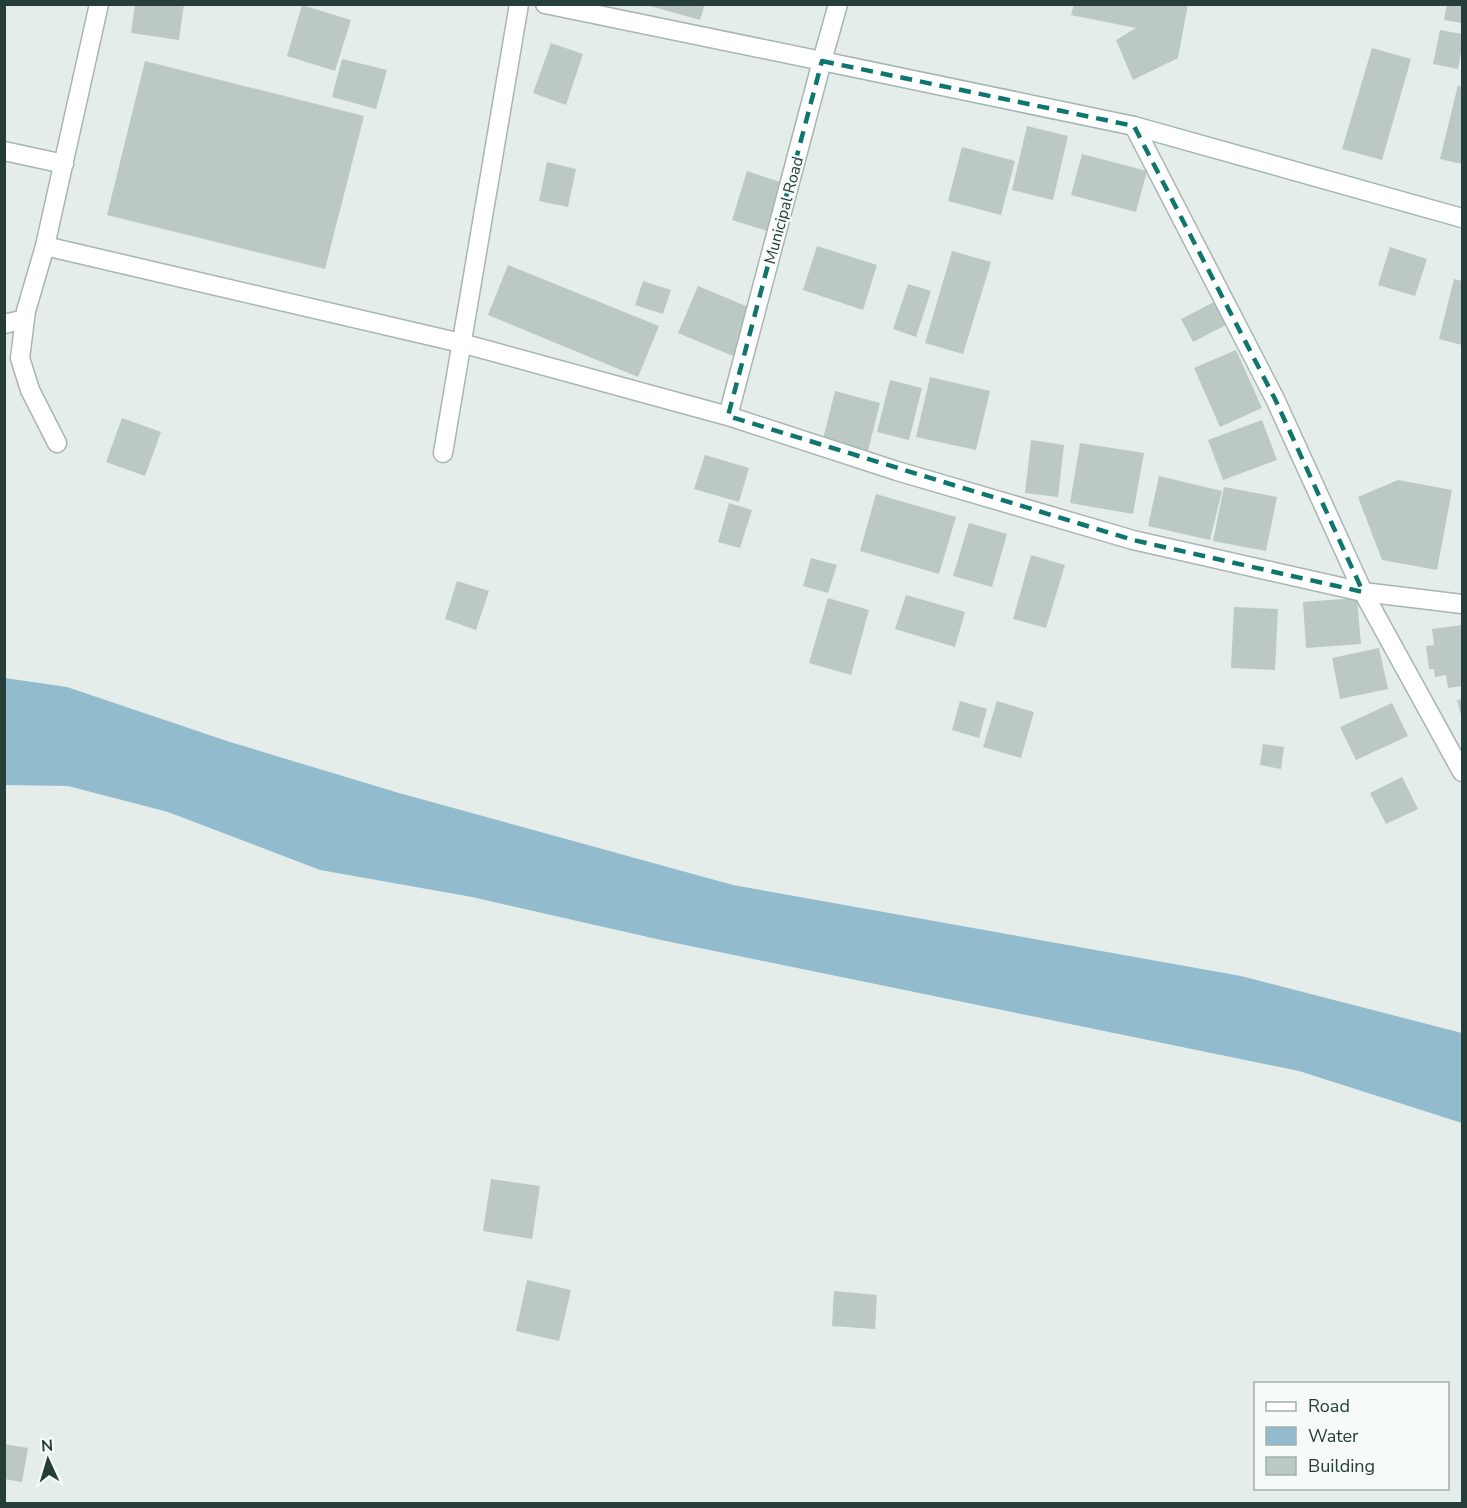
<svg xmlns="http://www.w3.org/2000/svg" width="1467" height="1508" font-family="'Nunito Sans',sans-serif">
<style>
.water{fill:#92bccd}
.building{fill:#bbc8c4}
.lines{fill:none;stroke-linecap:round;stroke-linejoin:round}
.street-casing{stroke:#a8b5b2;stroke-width:21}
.secondary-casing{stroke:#a1b5b1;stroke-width:21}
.street{stroke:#fff;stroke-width:18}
.secondary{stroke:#fff;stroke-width:18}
.marked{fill:none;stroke:#0f766e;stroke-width:4.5;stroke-dasharray:12 8;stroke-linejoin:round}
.labels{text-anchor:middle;stroke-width:4.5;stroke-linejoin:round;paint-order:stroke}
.street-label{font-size:16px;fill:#263e3a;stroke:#f6faf8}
</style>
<rect width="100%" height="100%" fill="#e5edeb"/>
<path class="water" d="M5 678 67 687 230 742 399 793 733 885 1241 976 1462 1033V1123L1299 1071 661 940 472 897 320 870 168 812 68 786 5 785Z"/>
<path class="building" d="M135 4H184L179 40 131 33Z
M643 4H705L700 20Z
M1074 4H1188L1178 58 1133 80 1116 40 1136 28 1071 15Z
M1447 4H1462V23L1444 20Z
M302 5 351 20 335 71 287 56Z
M1440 30 1462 34V47L1458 69 1433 64Z
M551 43 583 54 566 105 533 93Z
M1372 48 1411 59 1382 160 1342 149Z
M342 59 387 70 376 109 332 97Z
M145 61 364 116 325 269 107 215Z
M1458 85 1462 87V164L1440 159Z
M1027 126 1068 136 1053 200 1012 190Z
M962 147 1015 161 1001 215 948 201Z
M1082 154 1147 171 1136 212 1071 195Z
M547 162 576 169 568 207 539 201Z
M747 171 789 185 774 233 732 220Z
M817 246 877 265 863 310 803 290Z
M1390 247 1427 259 1415 296 1378 285Z
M952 251 991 262 963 354 925 343Z
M508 265 659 326 638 377 488 315Z
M1454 279 1462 281V345L1439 339Z
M643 281 671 290 663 314 635 305Z
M908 284 931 291 916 337 893 329Z
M698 286 753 309 733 356 678 333Z
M1214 302 1226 325 1193 342 1181 319Z
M1236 350 1262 408 1220 427 1194 368Z
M930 377 990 391 976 450 916 437Z
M890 380 922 388 909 440 877 432Z
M835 391 880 403 868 451 823 439Z
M122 418 161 432 145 476 106 462Z
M1262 420 1277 460 1223 480 1208 440Z
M1031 440 1064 445 1058 497 1025 493Z
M1080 443 1144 453 1133 514 1070 503Z
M705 455 749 468 739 502 694 489Z
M1159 476 1222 491 1210 540 1148 526Z
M1398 480 1452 490 1437 570 1382 560 1358 497Z
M1224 487 1277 497 1266 551 1213 541Z
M876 494 956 517 939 574 860 551Z
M729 503 752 510 740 548 718 542Z
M969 523 1007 534 992 587 953 576Z
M1031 555 1065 565 1046 628 1013 619Z
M811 558 837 565 828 593 803 586Z
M457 581 489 591 476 630 445 619Z
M906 595 965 612 955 647 895 629Z
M828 598 869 610 851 675 809 663Z
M1357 598 1361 644 1306 648 1303 602Z
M1234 607 1278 609 1275 670 1231 668Z
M1462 625V686L1448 688 1446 675 1435 677 1434 669H1429L1426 646 1434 645 1432 629Z
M1379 648 1388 689 1340 699 1332 658Z
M1462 699V719L1457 700Z
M960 701 987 709 979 738 952 730Z
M997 701 1034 712 1021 758 983 747Z
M1392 703 1408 736 1356 760 1340 727Z
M1263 744 1284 747 1281 769 1260 765Z
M1402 777 1418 809 1386 824 1370 793Z
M491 1179 540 1186 532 1239 483 1231Z
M527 1280 571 1290 559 1341 516 1331Z
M834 1291 877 1295 875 1329 832 1326Z
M4 1444 28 1448 22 1482 4 1479Z"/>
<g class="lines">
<g class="street-casing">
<path id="street" d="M545 4 822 61 728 416
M1134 126 1275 399 1363 592 1462 772
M4 151 64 164
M45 246 461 343 728 416 897 471 1133 540 1363 592 1462 604
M4 324 25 319
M57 443 30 390 20 358 26 311 45 246 99 4
M443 453 519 4"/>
</g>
<g class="secondary-casing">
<path id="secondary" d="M838 4 822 61 1134 126 1462 218"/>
</g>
<use href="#street" class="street"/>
<use href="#secondary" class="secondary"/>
</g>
<path class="marked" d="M822 61 1134 126 1275 399 1363 592 1133 540 728 416Z"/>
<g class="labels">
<g class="street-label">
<text transform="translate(783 210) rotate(-75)" y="6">Municipal Road</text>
</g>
</g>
<rect width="1467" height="1508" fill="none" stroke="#263e3a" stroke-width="12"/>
<rect x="1254" y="1382" width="195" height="108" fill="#f6faf8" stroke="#a3afac" stroke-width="1.5"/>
<rect x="1266" y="1402" width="30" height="9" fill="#ffffff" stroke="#a3afac" stroke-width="1.5"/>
<text x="1308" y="1412" font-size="18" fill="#263e3a">Road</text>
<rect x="1266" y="1427" width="30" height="18" fill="#92bccd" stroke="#a3afac" stroke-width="1.5"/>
<text x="1308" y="1442" font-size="18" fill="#263e3a">Water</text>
<rect x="1266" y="1457" width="30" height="18" fill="#bbc8c4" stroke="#a3afac" stroke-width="1.5"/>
<text x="1308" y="1472" font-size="18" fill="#263e3a">Building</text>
<g transform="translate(48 1460) rotate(356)" stroke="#f6faf8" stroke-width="4.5" paint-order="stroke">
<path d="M0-4.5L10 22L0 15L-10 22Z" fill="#263e3a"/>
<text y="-9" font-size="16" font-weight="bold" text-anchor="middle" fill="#263e3a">N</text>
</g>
</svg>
